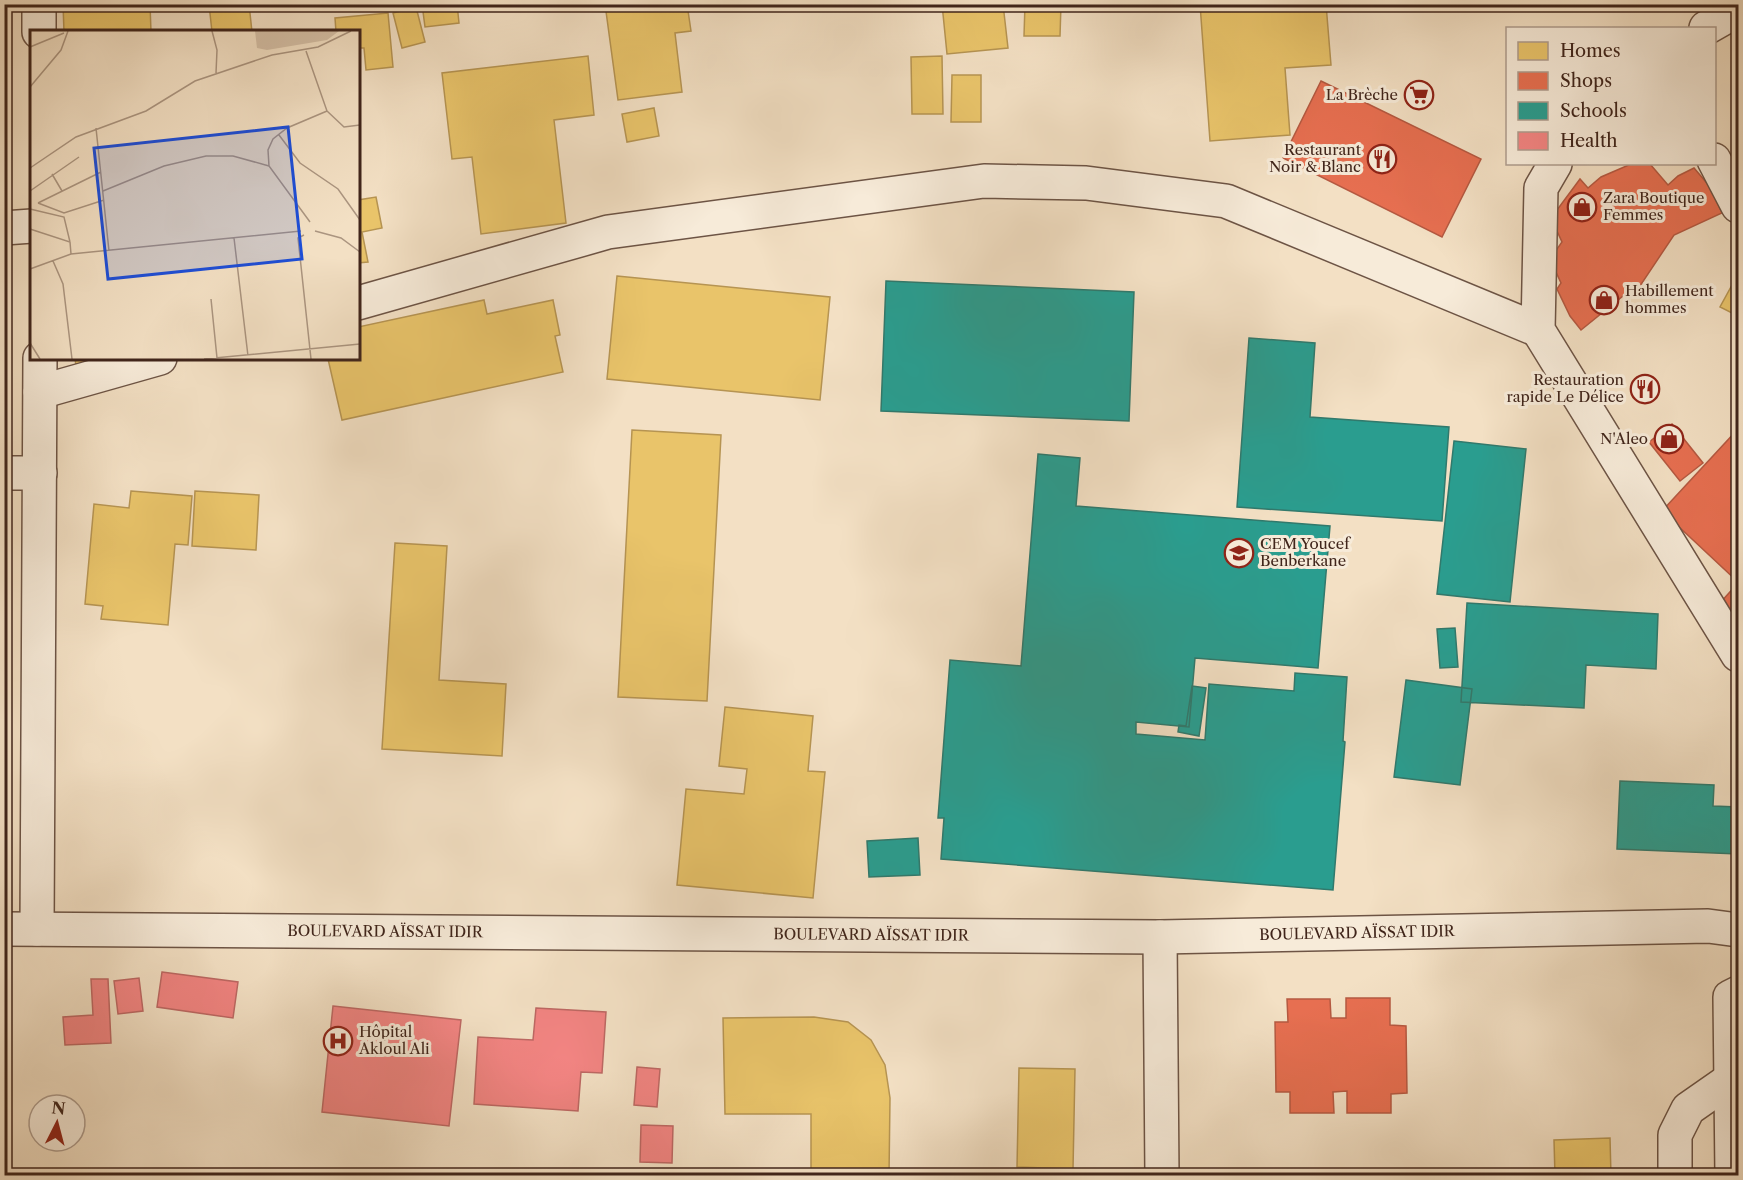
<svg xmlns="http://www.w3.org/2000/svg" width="1743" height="1180" font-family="'Libre Caslon Text',serif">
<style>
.homes{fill:#e9c46a;stroke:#b69452;stroke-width:1.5}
.shops{fill:#e76f51;stroke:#b55941;stroke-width:1.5}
.schools{fill:#2a9d8f;stroke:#31796c;stroke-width:1.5}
.health{fill:#f28482;stroke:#bd6863;stroke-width:1.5}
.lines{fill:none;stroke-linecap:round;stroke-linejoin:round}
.minor-casing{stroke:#6d5445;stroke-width:36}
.minor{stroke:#f7ebd9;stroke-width:33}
.labels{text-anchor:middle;stroke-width:6;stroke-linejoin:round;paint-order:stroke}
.poi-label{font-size:15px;fill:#40251b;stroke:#f7ebd9;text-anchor:end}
.street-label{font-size:15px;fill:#40251b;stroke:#f7ebd9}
.inset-road{fill:none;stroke:#ab9580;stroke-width:1.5}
.view{fill:#1d4ed8;fill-opacity:0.15;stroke:#1d4ed8;stroke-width:3}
.inset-edge{fill:none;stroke:#40251b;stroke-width:3}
</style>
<rect width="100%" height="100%" fill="#f3e0c4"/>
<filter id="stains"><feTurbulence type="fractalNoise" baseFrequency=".00333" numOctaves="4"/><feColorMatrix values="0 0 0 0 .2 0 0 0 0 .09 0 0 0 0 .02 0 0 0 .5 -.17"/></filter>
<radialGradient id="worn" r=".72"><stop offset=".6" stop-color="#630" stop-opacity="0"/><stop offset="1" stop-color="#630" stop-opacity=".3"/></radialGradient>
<path class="homes" d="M63 4H150L151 32H64Z
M209 4H249L252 32H212Z
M422 4H457L459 23 425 27Z
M605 4H687L691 31 675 33 682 92 618 100Z
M942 4H1003L1008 48 947 54Z
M1025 4H1061L1060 36H1024Z
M1200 4H1326L1331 65 1285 68 1290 135 1210 141Z
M416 7 425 42 402 48 393 13Z
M388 13 393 67 366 70 364 48H358V32H336L335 18Z
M588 56 594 115 554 120 566 223 481 234 472 157 452 159 442 73Z
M942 56 943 114H912L911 57Z
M952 75H981V122H951Z
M654 108 659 136 627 142 622 114Z
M376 197 382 228 362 232 368 262 358 263V200Z
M1738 274V316L1720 307Z
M617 276 830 297 820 400 607 379Z
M484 300 487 314 553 300 560 335 555 336 563 372 342 420 328 359 358 358V327Z
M75 358H117L76 366Z
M632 430 721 435 707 701 618 697Z
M131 491 192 496 188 545 175 544 168 625 101 619 103 606 85 604 94 504 129 508Z
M195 491 259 495 256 550 192 546Z
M395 543 447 546 439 680 506 684 502 756 382 749Z
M725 707 813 716 808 771 825 772 813 898 677 885 686 789 744 794 747 769 719 766Z
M814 1017 848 1022 871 1040 885 1065 890 1098 889 1176H811V1114H725L723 1018Z
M1019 1068 1075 1069 1073 1169 1017 1167Z
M1610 1138 1611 1176H1555L1554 1140Z"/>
<path class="shops" d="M1321 81 1481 159 1442 237 1283 158Z
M1631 164H1650L1668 185 1678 176 1694 168 1711 188 1722 213 1674 235 1640 286 1628 292 1581 330 1570 316 1557 289 1561 283 1550 259 1562 242 1551 218 1580 179 1588 188 1601 177Z
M1672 424 1703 463 1680 481 1649 442Z
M1738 429V582L1662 511Z
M1738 583V620L1720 603Z
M1346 998H1390V1025L1406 1026 1407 1093 1391 1094V1113H1347V1091L1333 1092 1334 1113H1290V1092H1276L1275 1022H1288L1287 999H1330L1331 1018H1346Z"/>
<path class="schools" d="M886 281 1134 292 1129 421 881 411Z
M1249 338 1315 343 1310 417 1449 427 1442 521 1237 507Z
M1454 441 1526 449 1510 602 1437 594Z
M1038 454 1080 458 1076 506 1330 526 1318 668 1195 658 1189 727 1136 722V734L1205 740 1209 684 1294 691 1295 673 1347 677 1343 741 1345 742 1333 890 941 859 944 818H938L950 660 1021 666Z
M1467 603 1658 614 1656 669 1586 665 1584 708 1461 702Z
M1455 628 1458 667 1440 668 1437 629Z
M1406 680 1472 689 1460 785 1394 777Z
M1192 686 1206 688 1199 736 1178 732 1179 725 1186 726Z
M1620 781 1714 785 1713 806 1738 807V854L1617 849Z
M918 838 920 875 869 877 867 841Z"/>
<path class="health" d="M162 972 238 982 233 1018 157 1007Z
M139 978 143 1011 118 1014 114 981Z
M91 979H108L111 1043 65 1045 63 1017 93 1015Z
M333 1006 461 1020 449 1126 322 1112Z
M536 1008 606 1012 602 1073 581 1072 578 1111 474 1104 478 1037 533 1040Z
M637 1067 660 1069 657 1107 634 1105Z
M641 1125 673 1126 672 1163 640 1162Z
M679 1172V1176H645V1173Z"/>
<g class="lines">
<g class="minor-casing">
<g id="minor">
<path d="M39 4V32"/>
<path d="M1706 28 1738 10"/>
<path d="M1714 160 1738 206"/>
<path d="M1555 164 1541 188 1538 330 1738 655"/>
<path d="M4 228 32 226"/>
<path d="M358 303 608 232 984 181 1086 183 1226 201 1538 330"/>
<path d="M40 392 160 358"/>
<path d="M4 473H40"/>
<path id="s1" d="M4 929 1160 937 1708 926 1738 930"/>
<path d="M37 929 40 358"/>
<path d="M1160 937 1162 1176"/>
<path d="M1675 1176V1135L1688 1109 1731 1079"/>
<path d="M1732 1176 1730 997 1738 993"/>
</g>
</g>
<use href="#minor" class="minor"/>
</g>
<defs>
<g id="supermarket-ring" transform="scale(1.5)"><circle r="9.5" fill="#f7ebd9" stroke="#8f2418" stroke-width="1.5"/><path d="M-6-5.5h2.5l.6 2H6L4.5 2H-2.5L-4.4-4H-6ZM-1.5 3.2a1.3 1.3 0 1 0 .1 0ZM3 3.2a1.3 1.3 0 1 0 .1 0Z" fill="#8f2418"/></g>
<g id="restaurant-ring" transform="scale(1.5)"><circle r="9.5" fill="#f7ebd9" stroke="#8f2418" stroke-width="1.5"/><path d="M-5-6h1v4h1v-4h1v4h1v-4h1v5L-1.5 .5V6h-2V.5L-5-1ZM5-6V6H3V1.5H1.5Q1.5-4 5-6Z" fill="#8f2418"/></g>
<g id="shop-ring" transform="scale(1.5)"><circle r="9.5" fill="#f7ebd9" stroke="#8f2418" stroke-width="1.5"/><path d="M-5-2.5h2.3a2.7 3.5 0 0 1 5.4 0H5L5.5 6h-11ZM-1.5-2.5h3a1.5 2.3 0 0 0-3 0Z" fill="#8f2418"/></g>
<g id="school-ring" transform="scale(1.5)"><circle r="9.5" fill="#f7ebd9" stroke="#8f2418" stroke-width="1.5"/><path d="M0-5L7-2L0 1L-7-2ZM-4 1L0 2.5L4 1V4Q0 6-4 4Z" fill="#8f2418"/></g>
<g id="hospital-ring" transform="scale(1.5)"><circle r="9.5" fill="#f7ebd9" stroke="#8f2418" stroke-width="1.5"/><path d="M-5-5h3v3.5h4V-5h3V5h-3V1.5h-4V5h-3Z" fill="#8f2418"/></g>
</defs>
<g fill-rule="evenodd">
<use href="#supermarket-ring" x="1419" y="95"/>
<use href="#restaurant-ring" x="1382" y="159"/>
<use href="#shop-ring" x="1582" y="207"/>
<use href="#shop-ring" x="1604" y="300"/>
<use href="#restaurant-ring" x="1645" y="389"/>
<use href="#shop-ring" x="1669" y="439"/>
<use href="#school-ring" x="1239" y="553"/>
<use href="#hospital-ring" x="338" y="1041"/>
</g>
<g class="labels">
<g class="poi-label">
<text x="1398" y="100">La Brèche</text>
<text x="1361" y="155">Restaurant<tspan x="1361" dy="17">Noir &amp; Blanc</tspan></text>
<text x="1603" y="203" text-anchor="start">Zara Boutique<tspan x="1603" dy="17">Femmes</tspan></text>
<text x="1625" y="296" text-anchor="start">Habillement<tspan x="1625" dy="17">hommes</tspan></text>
<text x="1624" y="385">Restauration<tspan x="1624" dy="17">rapide Le Délice</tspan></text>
<text x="1648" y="444">N'Aleo</text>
<text x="1260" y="549" text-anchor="start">CEM Youcef<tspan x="1260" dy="17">Benberkane</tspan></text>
<text x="359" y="1037" text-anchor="start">Hôpital<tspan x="359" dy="17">Akloul Ali</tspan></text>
</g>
<g class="street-label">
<text dy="5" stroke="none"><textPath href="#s1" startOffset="381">BOULEVARD AÏSSAT IDIR</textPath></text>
<text dy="5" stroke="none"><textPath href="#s1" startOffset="1353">BOULEVARD AÏSSAT IDIR</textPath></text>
<text dy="5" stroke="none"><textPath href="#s1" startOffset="867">BOULEVARD AÏSSAT IDIR</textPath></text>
</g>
</g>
<g transform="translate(30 30)">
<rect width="330" height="330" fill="#f3e0c4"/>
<path d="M225 1H309L297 10 237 20 227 18Z" fill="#d5c0a7"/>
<path class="inset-road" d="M182 1 187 20 186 43M0 17 34 3M276 21 297 81 257 98 243 109 238 120 239 136 280 192M0 57 31 20 38 1M297 81 314 97 330 95M66 98 79 221M249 105 270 133 308 159 330 190M0 138 46 107 116 81 165 51 242 25 288 17 321 1M22 144 32 161M0 161 49 127M73 161 134 136 176 126H203L239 136M8 173 71 142M8 173 34 183 74 170M0 179 34 187 40 212M0 199 40 212 41 224M285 201 311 208 330 222M274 205 268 208 281 329M204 208 218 326M23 231 33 254 42 329M0 239 41 224 271 201M181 269 187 328M0 313 10 329M174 329 330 314"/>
<path class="view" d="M258 97 272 229 78 249 64 118Z"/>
<rect width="330" height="330" class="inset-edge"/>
</g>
<rect width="1743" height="1180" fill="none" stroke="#f3e0c4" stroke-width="24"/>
<rect x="6" y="6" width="1731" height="1168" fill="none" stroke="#40251b" stroke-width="3"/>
<rect x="12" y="12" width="1719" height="1156" fill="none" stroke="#40251b" stroke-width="1.5"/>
<rect x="1506" y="27" width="210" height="138" fill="#f7ebd9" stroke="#ae9c8d" stroke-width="1.5"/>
<rect x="1518" y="42" width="30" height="18" fill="#e9c46a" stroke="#ae9c8d" stroke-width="1.5"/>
<text x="1560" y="57" font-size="18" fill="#40251b">Homes</text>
<rect x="1518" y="72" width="30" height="18" fill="#e76f51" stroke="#ae9c8d" stroke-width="1.5"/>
<text x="1560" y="87" font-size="18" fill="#40251b">Shops</text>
<rect x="1518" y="102" width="30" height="18" fill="#2a9d8f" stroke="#ae9c8d" stroke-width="1.5"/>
<text x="1560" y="117" font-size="18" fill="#40251b">Schools</text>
<rect x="1518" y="132" width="30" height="18" fill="#f28482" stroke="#ae9c8d" stroke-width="1.5"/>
<text x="1560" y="147" font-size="18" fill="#40251b">Health</text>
<g transform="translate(57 1123) rotate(6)"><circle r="28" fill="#f7ebd9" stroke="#ae9c8d" stroke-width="1.5"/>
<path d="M0-4.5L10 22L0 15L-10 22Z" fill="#8f2418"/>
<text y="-9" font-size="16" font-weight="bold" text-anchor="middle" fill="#40251b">N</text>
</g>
<rect width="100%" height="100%" filter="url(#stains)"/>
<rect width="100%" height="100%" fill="url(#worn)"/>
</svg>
